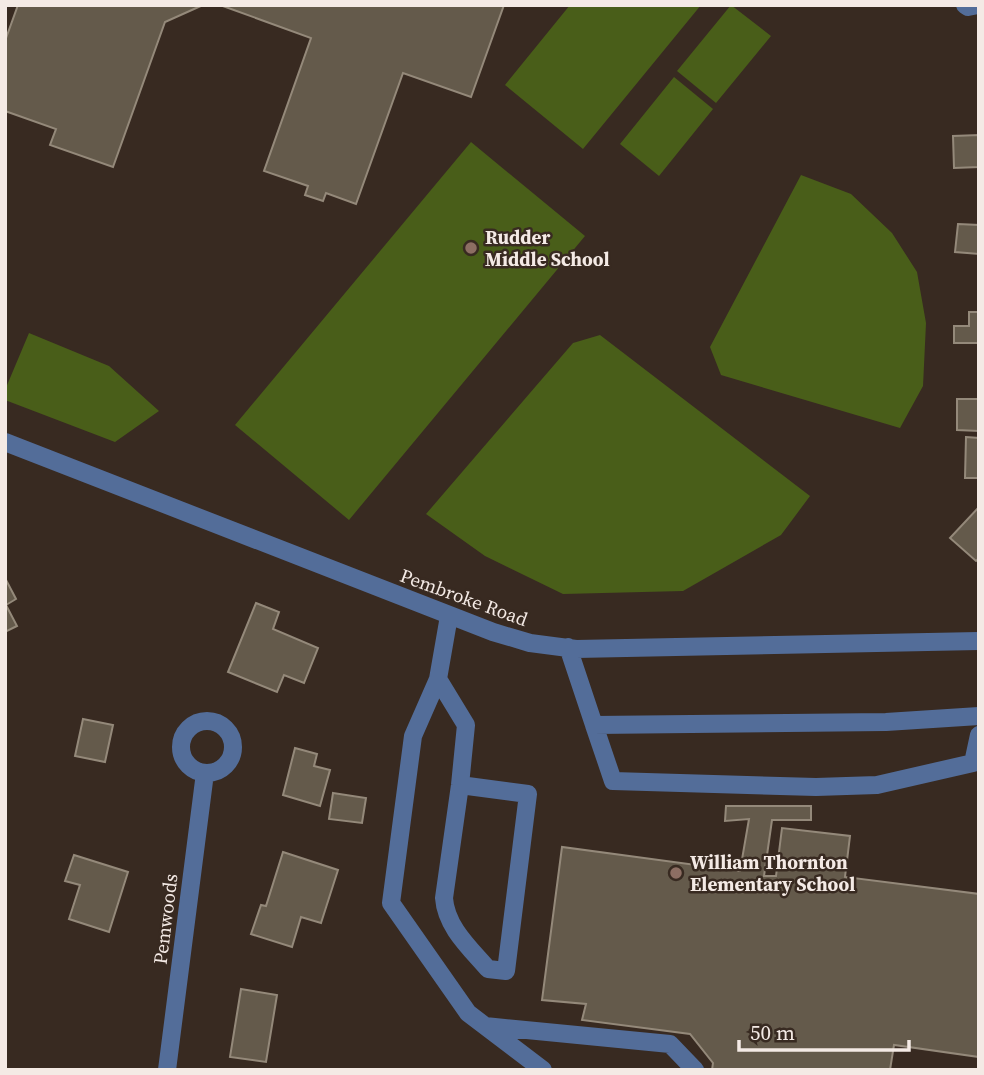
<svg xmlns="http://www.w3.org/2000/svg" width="984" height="1075" font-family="'Source Serif 4',serif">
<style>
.green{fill:#495e19}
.building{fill:#645a4b;stroke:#94897a;stroke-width:2}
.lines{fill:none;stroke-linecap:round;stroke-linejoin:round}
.minor{stroke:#536d99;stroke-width:18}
.education-dot{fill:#8d6e63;stroke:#382a21;stroke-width:2.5}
.labels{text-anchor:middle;stroke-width:5;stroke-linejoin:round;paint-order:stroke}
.poi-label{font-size:19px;font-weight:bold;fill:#f4eae5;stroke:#382a21;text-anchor:start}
.street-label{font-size:19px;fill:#f4eae5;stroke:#382a21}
</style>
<rect width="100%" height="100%" fill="#382a21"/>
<path class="green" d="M570 5H701L583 149 505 85Z
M731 5 771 36 716 103 677 71Z
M674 77 713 109 659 176 620 144Z
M471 142 585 236 349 520 235 425Z
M801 175 851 194 892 233 917 272 926 323 923 386 900 428 721 375 710 347Z
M29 333 109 366 159 411 115 442 5 400V390Z
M600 335 810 496 781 535 683 591 563 594 485 556 426 514 573 343Z"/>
<path class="building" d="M18 5H203L165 22 113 167 50 145 56 129 5 111V41Z
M220 5H504L471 97 403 73 356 204 326 193 323 201 305 195 308 186 264 171 311 38Z
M979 135V167L954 168 953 136Z
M958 224 979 225V254L955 252Z
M969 312H979V343H954V326H969Z
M957 399H979V431L957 430Z
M966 437 979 438V478H965Z
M979 507V558L976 561 950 538Z
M5 578 16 599 6 605 17 626 5 632Z
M256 603 279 612 273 629 318 648 304 683 284 675 277 692 228 672Z
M83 719 113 725 105 762 75 756Z
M295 748 317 754 314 766 330 770 320 806 283 795Z
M333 793 366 798 362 823 329 819Z
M726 806H811V820H772L764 876H776L782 828 850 836 845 877 979 894V1057L894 1045 890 1070H712L713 1063 690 1034 582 1020 586 1004 542 1000 562 847 740 871 749 819 725 821Z
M283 852 338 870 321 923 301 917 292 947 251 934 261 905 266 906Z
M74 855 128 872 109 932 69 919 80 885 65 881Z
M241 989 277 995 266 1062 230 1057Z"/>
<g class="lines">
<path class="minor" d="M965 5 968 7 978 5
M5 442 493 632 530 643 576 649 979 641
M449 616 438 679 466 725 460 785 444 898C446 927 470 948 488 969L506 971 528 794 460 785
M568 647 594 725 886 722 979 716
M438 679 413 736 391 903 468 1013 543 1070
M181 747a26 26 0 1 1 52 0a26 26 0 1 1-52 0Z
M594 725 613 781 816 787 877 785 973 763 979 735
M485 1026 670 1044 695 1070
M167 1070 205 773"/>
</g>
<g class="education-dot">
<circle cx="471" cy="248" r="7"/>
<circle cx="676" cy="873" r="7"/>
</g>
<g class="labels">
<g class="poi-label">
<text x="485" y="244">Rudder<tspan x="485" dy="22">Middle School</tspan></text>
<text x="690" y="869">William Thornton<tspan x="690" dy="22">Elementary School</tspan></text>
</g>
<g class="street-label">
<text transform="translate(464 597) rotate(20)" y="7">Pembroke Road</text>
<text transform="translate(165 919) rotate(-83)" y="7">Pemwoods</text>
</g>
</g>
<rect width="984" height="1075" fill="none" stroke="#f4eae5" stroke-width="14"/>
<path d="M739 1040v10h170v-10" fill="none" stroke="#f4eae5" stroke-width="3.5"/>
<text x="750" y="1040" font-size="21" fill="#f4eae5" stroke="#382a21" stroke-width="5" paint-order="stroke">50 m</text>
</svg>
